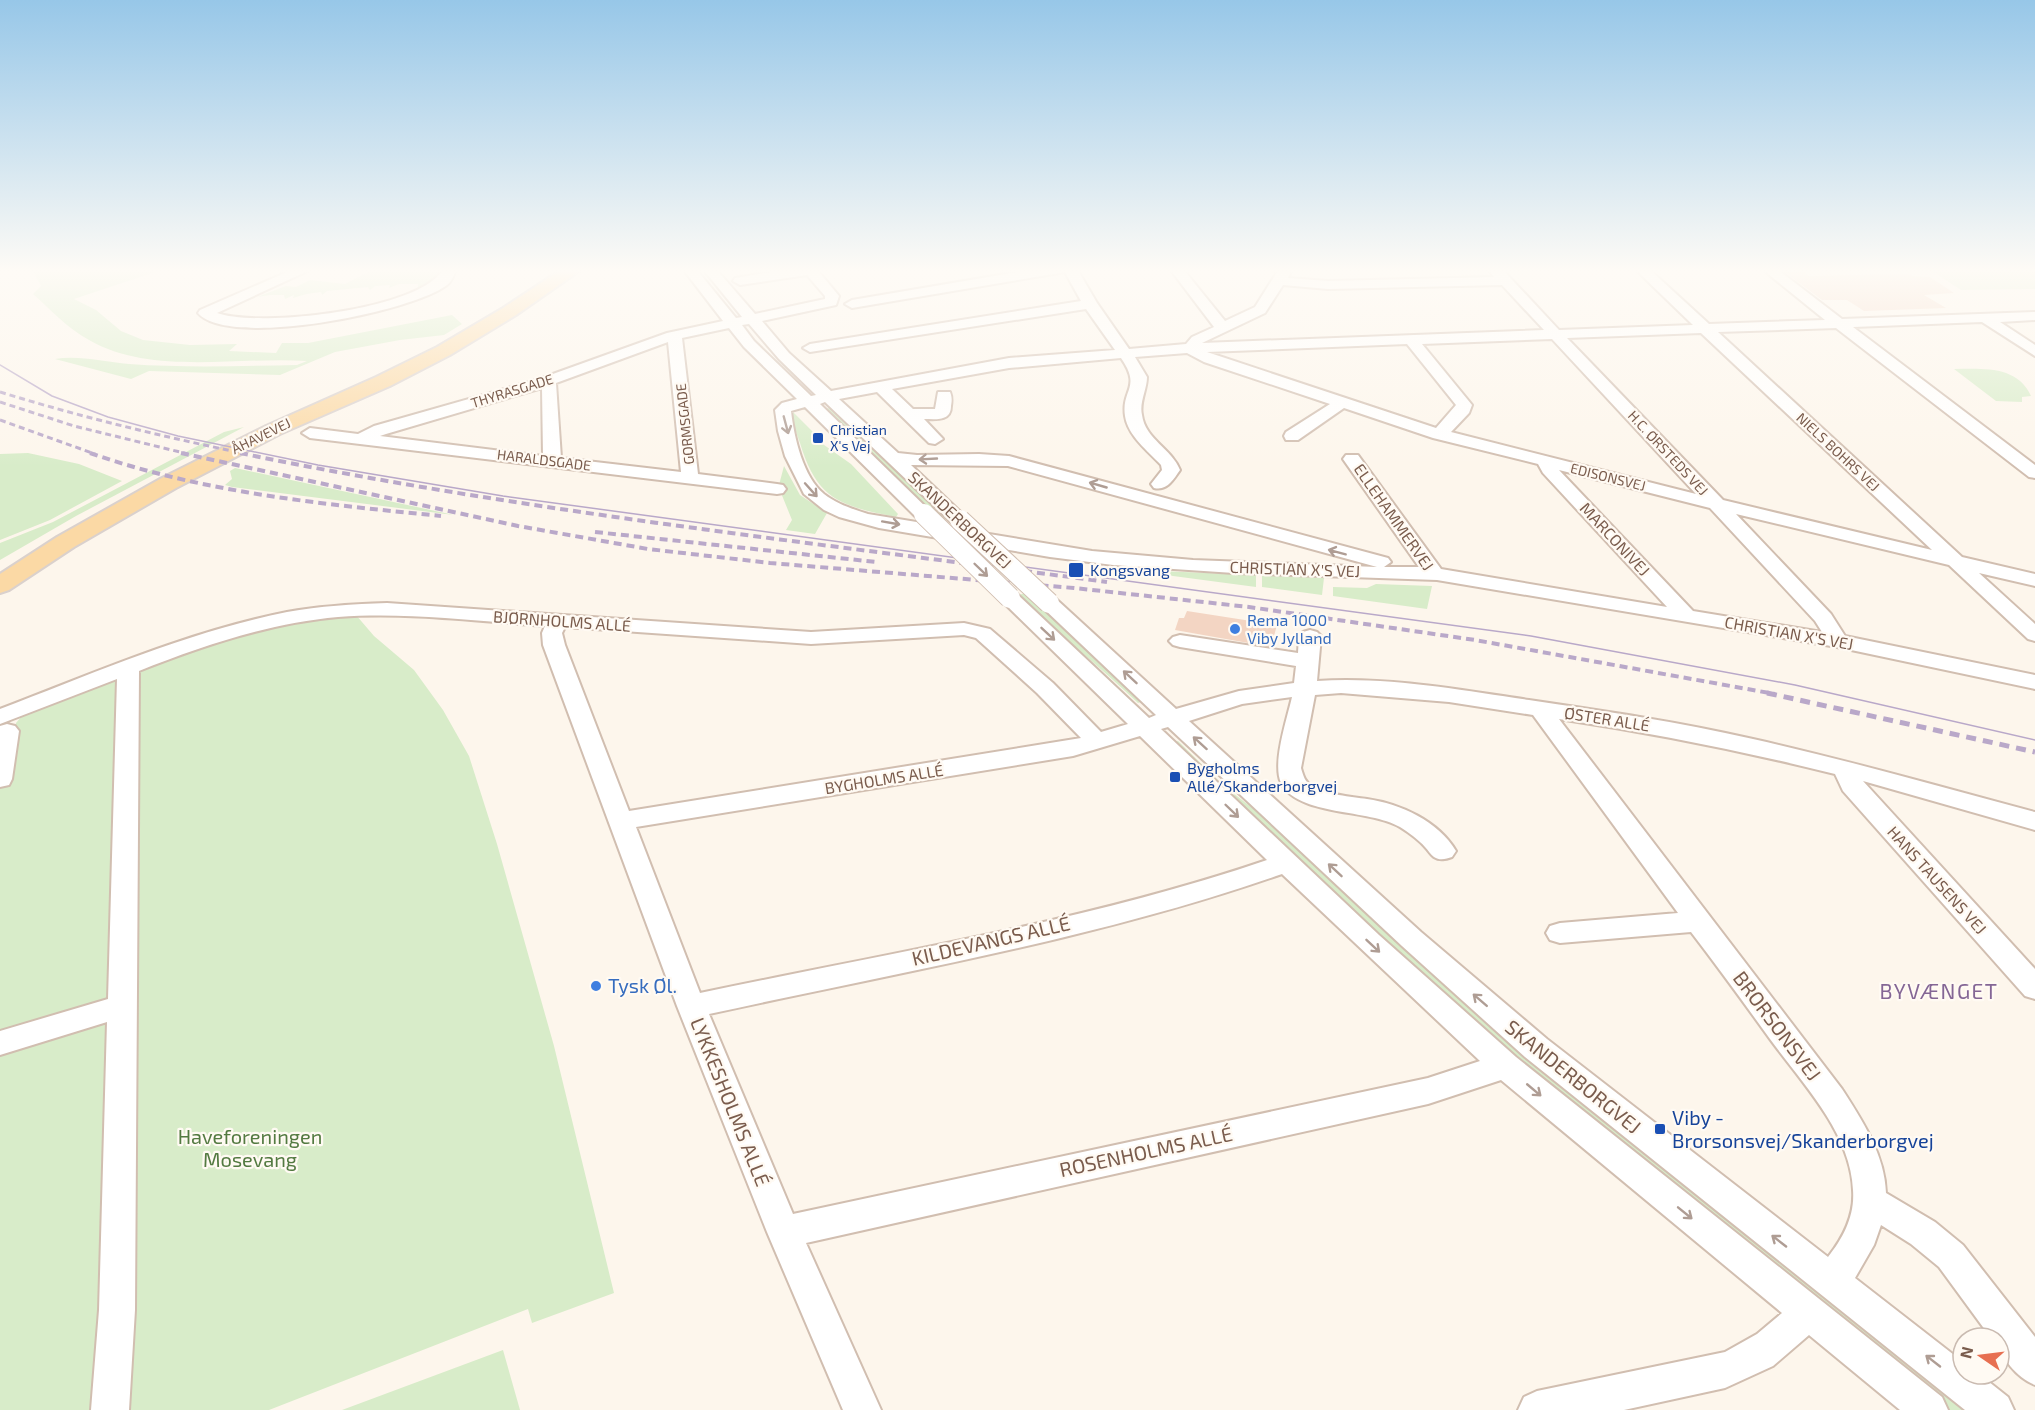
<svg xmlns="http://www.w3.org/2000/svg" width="2035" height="1410" font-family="'Exo 2',sans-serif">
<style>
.green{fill:#d8ecc9}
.building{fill:#f3d5c3}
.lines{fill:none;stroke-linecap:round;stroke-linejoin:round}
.minor-casing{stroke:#d1beb0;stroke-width:4}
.major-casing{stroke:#dad1cd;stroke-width:4}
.minor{fill:#fff;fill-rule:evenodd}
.major{fill:#fbd9a5;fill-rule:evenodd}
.tram{stroke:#b9a8c9;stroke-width:1.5}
.rail-far2{stroke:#b9a8c9;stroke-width:3;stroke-dasharray:6 4;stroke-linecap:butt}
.rail-far1{stroke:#b9a8c9;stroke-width:4;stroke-dasharray:8 5;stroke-linecap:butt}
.rail{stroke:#b9a8c9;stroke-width:5;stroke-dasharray:10 7;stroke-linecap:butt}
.minor-bridge-casing{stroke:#d1beb0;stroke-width:22;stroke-linecap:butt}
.minor-bridge{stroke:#fff;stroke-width:20}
.oneway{stroke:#af9d94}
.transit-dot{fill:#1a4fb4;stroke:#fffaf3;stroke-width:2}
.shop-dot{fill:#3f7fe0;stroke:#fffaf3;stroke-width:2}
.labels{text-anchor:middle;stroke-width:4.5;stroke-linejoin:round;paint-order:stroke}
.far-street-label{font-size:14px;fill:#7a5c4d;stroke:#fffaf3}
.far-transit-label{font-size:14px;fill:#164399;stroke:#fffaf3;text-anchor:start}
.street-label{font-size:16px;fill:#7a5c4d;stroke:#fffaf3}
.transit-label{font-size:16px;fill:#164399;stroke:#fffaf3;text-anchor:start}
.shop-label{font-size:16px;fill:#366cbe;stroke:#fffaf3;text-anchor:start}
.near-street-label{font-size:20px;fill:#7a5c4d;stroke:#fffaf3}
.near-shop-label{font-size:20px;fill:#366cbe;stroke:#fffaf3;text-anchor:start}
.near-transit-label{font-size:20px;fill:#164399;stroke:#fffaf3;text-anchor:start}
.near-park-label{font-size:20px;fill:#537a41;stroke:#fffaf3}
.near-neighbourhood-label{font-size:21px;letter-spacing:1.5px;fill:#846695;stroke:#fffaf3}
</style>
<rect width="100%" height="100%" fill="#fdf6ec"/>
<path class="green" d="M32 269H164L74 299 96 310 121 331 143 340 190 345 237 344 229 351 276 353 282 343H308L452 315 462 324 444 335 400 340 335 352 280 375 149 371 131 379 55 359C79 355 104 362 129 364 184 368 241 366 297 365L307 361C239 356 151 376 89 340 67 328 51 310 33 294L41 286Z
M374 269H444L425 290 418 288V284H399L389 288 390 285 375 286 370 290 368 287 327 291 322 295 321 292C310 293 302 295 293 298L294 295 285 299 284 295H270L257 297 286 286 296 287 310 280 345 284Z
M1929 269H2033L2035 271V289L1961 290Z
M1954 369C1982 369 2017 365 2031 396L2022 397V402L1996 401Z
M830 408 948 517V519L938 520 824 409Z
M793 412 817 436V440L851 464 898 514 896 517C841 506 817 500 800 443 797 434 791 421 793 412Z
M244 427 76 516 0 560V543L53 522 224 432Z
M28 453 79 464 122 481 50 520 0 540V454Z
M784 466 800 495 827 513 815 534 786 530 792 520 781 493 784 486 779 485Z
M235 468 454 515 232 487 225 485 232 479 230 471Z
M1159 571 1256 575V587L1158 574Z
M1262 574 1324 578 1322 595 1262 587Z
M1376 584 1432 586 1427 609 1333 596V587L1367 588Z
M1028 592 1143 701 1138 703C1099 666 1057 633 1019 595Z
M356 615 374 636 414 670 443 710 469 756 497 844 554 1046 614 1293 532 1323 528 1309 269 1410H0V756L11 753 16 723 21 717 215 643 302 620Z
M1178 741 1224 786 1282 831 1975 1410H1949L1655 1176 1446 1001 1172 743Z
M503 1350 520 1410H342Z"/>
<path class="building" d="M1781 269H1799L1809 276 1908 274 1912 276 1930 277 1954 293 1924 295 1946 308 1864 311 1847 300H1822Z
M1187 611 1277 625 1271 647 1175 630 1179 618H1184Z"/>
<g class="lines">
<g class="minor-casing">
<path id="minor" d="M294 269H312L217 313C258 328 422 310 443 269H456C454 275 452 281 447 285 412 312 229 349 198 313L200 310Z
M683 269H696L736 318 742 317 703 269H716L755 314 825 299V296L807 275 740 285 733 281 735 278 789 269H823L819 272 839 296 836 305 762 321 789 353 831 391 1009 358 1115 350 1086 309 810 352 803 348 810 344 1081 301 1065 272 852 308 845 304 852 300 1035 269H1077L1097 303 1129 349 1186 344 1192 337 1214 327 1170 269H1183L1225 321 1255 307 1279 269H1292L1288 278 1328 281 1494 277 1488 269H1502L1559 330 1693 325 1635 269H1649L1709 324 1825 320 1762 269H1777L1842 319 2035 312V320L2000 322 2035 345V356L1982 322 1853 327 2035 465V478L2029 477 1836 328 1718 332 1962 557 2035 574V586L1979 573 2035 624V641L2028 639 1949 565 1736 514 1831 614 1845 636 2035 675V689L1837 647 1437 580 1234 573 1113 565 1050 557 879 528 839 517 824 510 804 494 785 456 778 431 775 410 782 403 797 399 744 347 729 328 682 338 698 474 777 484 783 485 786 489 783 493 777 494 310 438 302 433 310 428 358 434 374 426 539 379 667 333 723 321ZM1283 285 1328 289 1502 285 1544 330 1202 343 1265 313ZM749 324 779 359 816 395 811 396 754 341 742 325ZM1701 333 1932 550 1723 500 1567 338ZM1552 339 1696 494 1451 432 1469 413 1472 405 1422 344ZM668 342 681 472 561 458 556 383ZM1407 344 1456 405 1436 428 1207 352ZM1187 353 1204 362 1330 404 1286 432 1284 436 1286 440H1298L1344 408 1433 438 1538 464 1543 473 1667 607 1441 569 1358 455H1346L1343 459 1419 567H1384L1391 562 1388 558 1009 456 979 454 917 455 898 453 839 399 877 392 929 443 935 444 943 439 924 419C935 419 951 422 951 406 952 400 952 397 950 392H938L935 409H913L892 389 1009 368 1121 358C1142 388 1121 389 1125 416 1128 436 1148 451 1161 465L1162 470 1151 484 1154 488C1167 491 1173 480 1180 470 1172 449 1145 439 1142 415 1139 402 1147 390 1147 377L1135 357ZM542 388 543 456 380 436 386 434ZM825 402 953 524H967L969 520 911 465 1008 466 1377 567 1193 560 1092 551 868 514C852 509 837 504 824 494 803 477 794 437 791 411L805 407 917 518H931L933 514 820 404ZM1559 470 1710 508 1815 621 1822 632 1693 611Z
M1010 592 1017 594 1149 718 1156 715 1042 607 1039 603 1042 599H1056L1176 709 1239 691 1294 683 1296 666 1180 647 1173 645 1169 641 1173 637 1180 635 1298 653 1299 636 1303 632 1310 630 1317 632 1321 636 1317 681C1384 676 1462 690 1529 700 1604 711 1679 722 1753 739 1848 760 1941 787 2035 812V830L1863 781 2035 969V999L2025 996 1843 791 1835 774C1743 751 1652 733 1559 719L1842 1089C1862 1120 1885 1155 1886 1193L1935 1222 1963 1245 2035 1337V1385C2018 1378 1999 1358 1999 1338H1991L1939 1267 1911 1244 1881 1225 1874 1245 1855 1278 1963 1362V1374H1979L2008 1397 2014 1410H1965L1525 1057 1402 946 1168 727 1161 729 1379 935 1516 1057 1942 1397 1948 1410H1900L1809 1335 1773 1366 1725 1388 1624 1410H1518L1524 1397 1537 1391 1725 1352 1757 1334 1782 1313 1501 1080 1428 1104 806 1243 881 1410H843L767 1232 677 1006 543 645 542 633 545 626C476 621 406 612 338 617 270 623 202 646 139 671L135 1310 129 1410H91L99 1310 107 1022 0 1055V1031L108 999 117 679 0 724V709C94 673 187 632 287 612 320 606 353 604 387 603L811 632 964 623 990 629 1053 683 1101 732 1128 724 1003 602 1000 598 1003 594ZM565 627 811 644 964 635 976 638 1037 693 1081 738 629 811 565 645 562 633ZM1341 693 1449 702 1533 715 1678 913 1560 923 1550 926 1546 933 1550 940 1560 943 1691 932C1718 967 1744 1003 1770 1039 1802 1083 1851 1133 1853 1190 1855 1216 1843 1238 1828 1257L1547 1039 1421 932 1189 721 1242 704 1292 697C1287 719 1272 763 1281 783 1297 816 1370 809 1400 827 1408 832 1419 840 1425 847 1428 850 1431 855 1434 857 1440 861 1446 859 1452 857L1456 851C1438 821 1401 804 1367 799 1352 797 1325 794 1313 787 1305 783 1303 775 1301 768L1315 695ZM1140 736 1267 860C1085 922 889 953 700 993L636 827 1073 756ZM1282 874 1480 1061 1428 1078 793 1214 709 1014C900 972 1097 939 1282 874Z
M7 724 15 726 19 731 12 779 9 785 0 787V726Z"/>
</g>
<g class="major-casing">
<path id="major" d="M562 269H582L516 315 450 355 390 386 280 434 176 488 74 547 9 590 0 593V574L57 537 160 479 266 426 376 377 437 347 503 308Z"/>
</g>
<use href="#minor" class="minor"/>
<use href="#major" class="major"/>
<path class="tram" d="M0 365 52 396 108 417 178 436 318 465 503 496 1531 636 1795 685 2035 740"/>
<path class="rail-far2" d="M0 392C81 417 164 437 247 454
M0 402 74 426 188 454
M0 420 95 454"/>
<path class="rail-far1" d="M90 453C204 493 322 504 441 516
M181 453 518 526 648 549 770 563 1074 588 1249 607 1475 640 1775 694
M240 453C526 512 818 543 1107 582
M595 532 876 562"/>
<path class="rail" d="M1767 693 2035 752"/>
<g class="minor-bridge-casing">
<path id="minor-bridge" d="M924 514 1010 598
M960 520 1049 603"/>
</g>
<use href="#minor-bridge" class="minor-bridge"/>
</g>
<defs><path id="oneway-shaft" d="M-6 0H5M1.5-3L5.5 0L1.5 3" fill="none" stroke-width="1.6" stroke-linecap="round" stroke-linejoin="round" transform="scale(1.5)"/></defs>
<g class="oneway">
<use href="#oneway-shaft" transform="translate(786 425) rotate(75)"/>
<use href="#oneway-shaft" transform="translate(928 459) rotate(177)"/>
<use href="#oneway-shaft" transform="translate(1098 485) rotate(-164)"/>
<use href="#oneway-shaft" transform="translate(811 490) rotate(48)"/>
<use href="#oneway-shaft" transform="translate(891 523) rotate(10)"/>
<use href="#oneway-shaft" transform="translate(1337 552) rotate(-165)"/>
<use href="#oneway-shaft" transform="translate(981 570) rotate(44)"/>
<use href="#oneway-shaft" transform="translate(1048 634) rotate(43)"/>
<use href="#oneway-shaft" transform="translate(1130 677) rotate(-137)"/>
<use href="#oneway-shaft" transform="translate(1200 743) rotate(-138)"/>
<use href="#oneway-shaft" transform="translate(1232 811) rotate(44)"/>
<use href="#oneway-shaft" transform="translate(1335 870) rotate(-137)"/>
<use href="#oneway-shaft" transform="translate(1373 946) rotate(43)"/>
<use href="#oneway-shaft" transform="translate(1480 1000) rotate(-139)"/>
<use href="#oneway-shaft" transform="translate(1534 1090) rotate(40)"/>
<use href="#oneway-shaft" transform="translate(1685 1213) rotate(39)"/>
<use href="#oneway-shaft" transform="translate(1779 1241) rotate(-142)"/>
<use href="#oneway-shaft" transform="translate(1933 1361) rotate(-142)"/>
</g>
<linearGradient id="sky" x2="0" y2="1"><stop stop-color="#97c7e8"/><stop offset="0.58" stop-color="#fefbf6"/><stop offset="1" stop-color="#fefbf6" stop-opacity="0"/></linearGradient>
<rect width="2035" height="467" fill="url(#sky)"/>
<g class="transit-dot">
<rect x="812" y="432" width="12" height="12" rx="3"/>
<rect x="1068" y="562" width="16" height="16" rx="3"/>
<rect x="1169" y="771" width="12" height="12" rx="3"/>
<rect x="1654" y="1123" width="12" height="12" rx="3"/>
</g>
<g class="shop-dot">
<circle cx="1235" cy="629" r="6"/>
<circle cx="596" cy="986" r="6"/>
</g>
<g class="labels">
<g class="far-street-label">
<text transform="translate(512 391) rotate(-17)" y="5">THYRASGADE</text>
<text transform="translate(685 424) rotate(-96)" y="5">GORMSGADE</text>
<text transform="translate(261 436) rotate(-26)" y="5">ÅHAVEVEJ</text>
<text transform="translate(1838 452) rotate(43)" y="5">NIELS BOHRS VEJ</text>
<text transform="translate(1668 453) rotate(47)" y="5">H.C. ØRSTEDS VEJ</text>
<text transform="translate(544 460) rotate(7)" y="5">HARALDSGADE</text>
<text transform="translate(1608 477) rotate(14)" y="5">EDISONSVEJ</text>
</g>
<g class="far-transit-label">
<text x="830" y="435">Christian<tspan x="830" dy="16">X's Vej</tspan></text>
</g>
<g class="street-label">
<text transform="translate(1394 517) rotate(55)" y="6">ELLEHAMMERVEJ</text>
<text transform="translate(960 520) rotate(43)" y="6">SKANDERBORGVEJ</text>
<text transform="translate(1615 539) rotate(47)" y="6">MARCONIVEJ</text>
<text transform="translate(1295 569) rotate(2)" y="6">CHRISTIAN X'S VEJ</text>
<text transform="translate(562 621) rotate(4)" y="6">BJØRNHOLMS ALLÉ</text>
<text transform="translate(1789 633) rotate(10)" y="6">CHRISTIAN X'S VEJ</text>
<text transform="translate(1607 719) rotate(9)" y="6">ØSTER ALLÉ</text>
<text transform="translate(884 779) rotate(-9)" y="6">BYGHOLMS ALLÉ</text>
<text transform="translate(1937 880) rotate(48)" y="6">HANS TAUSENS VEJ</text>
</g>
<g class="transit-label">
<text x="1090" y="576">Kongsvang</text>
<text x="1187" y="774">Bygholms<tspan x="1187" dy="18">Allé/Skanderborgvej</tspan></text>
</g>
<g class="shop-label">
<text x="1247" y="626">Rema 1000<tspan x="1247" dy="18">Viby Jylland</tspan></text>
</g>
<g class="near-street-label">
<text transform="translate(991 941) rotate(-13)" y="7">KILDEVANGS ALLÉ</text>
<text transform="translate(1777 1026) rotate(53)" y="7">BRORSONSVEJ</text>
<text transform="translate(1573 1077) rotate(39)" y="7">SKANDERBORGVEJ</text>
<text transform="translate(730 1102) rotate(68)" y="7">LYKKESHOLMS ALLÉ</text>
<text transform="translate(1146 1152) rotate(-12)" y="7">ROSENHOLMS ALLÉ</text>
</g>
<g class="near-shop-label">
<text x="608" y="993">Tysk Øl.</text>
</g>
<g class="near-transit-label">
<text x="1672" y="1125">Viby -<tspan x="1672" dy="23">Brorsonsvej/Skanderborgvej</tspan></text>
</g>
<g class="near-park-label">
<text x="250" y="1144">Haveforeningen<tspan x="250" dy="23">Mosevang</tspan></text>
</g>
<g class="near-neighbourhood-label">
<text x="1939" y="999">BYVÆNGET</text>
</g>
</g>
<g transform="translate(1981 1356) rotate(284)"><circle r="28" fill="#fffaf3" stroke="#cabbb1" stroke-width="1.5"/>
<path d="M0-4.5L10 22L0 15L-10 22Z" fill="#e76f51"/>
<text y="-9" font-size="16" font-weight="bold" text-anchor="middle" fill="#7a5c4d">N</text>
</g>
</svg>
